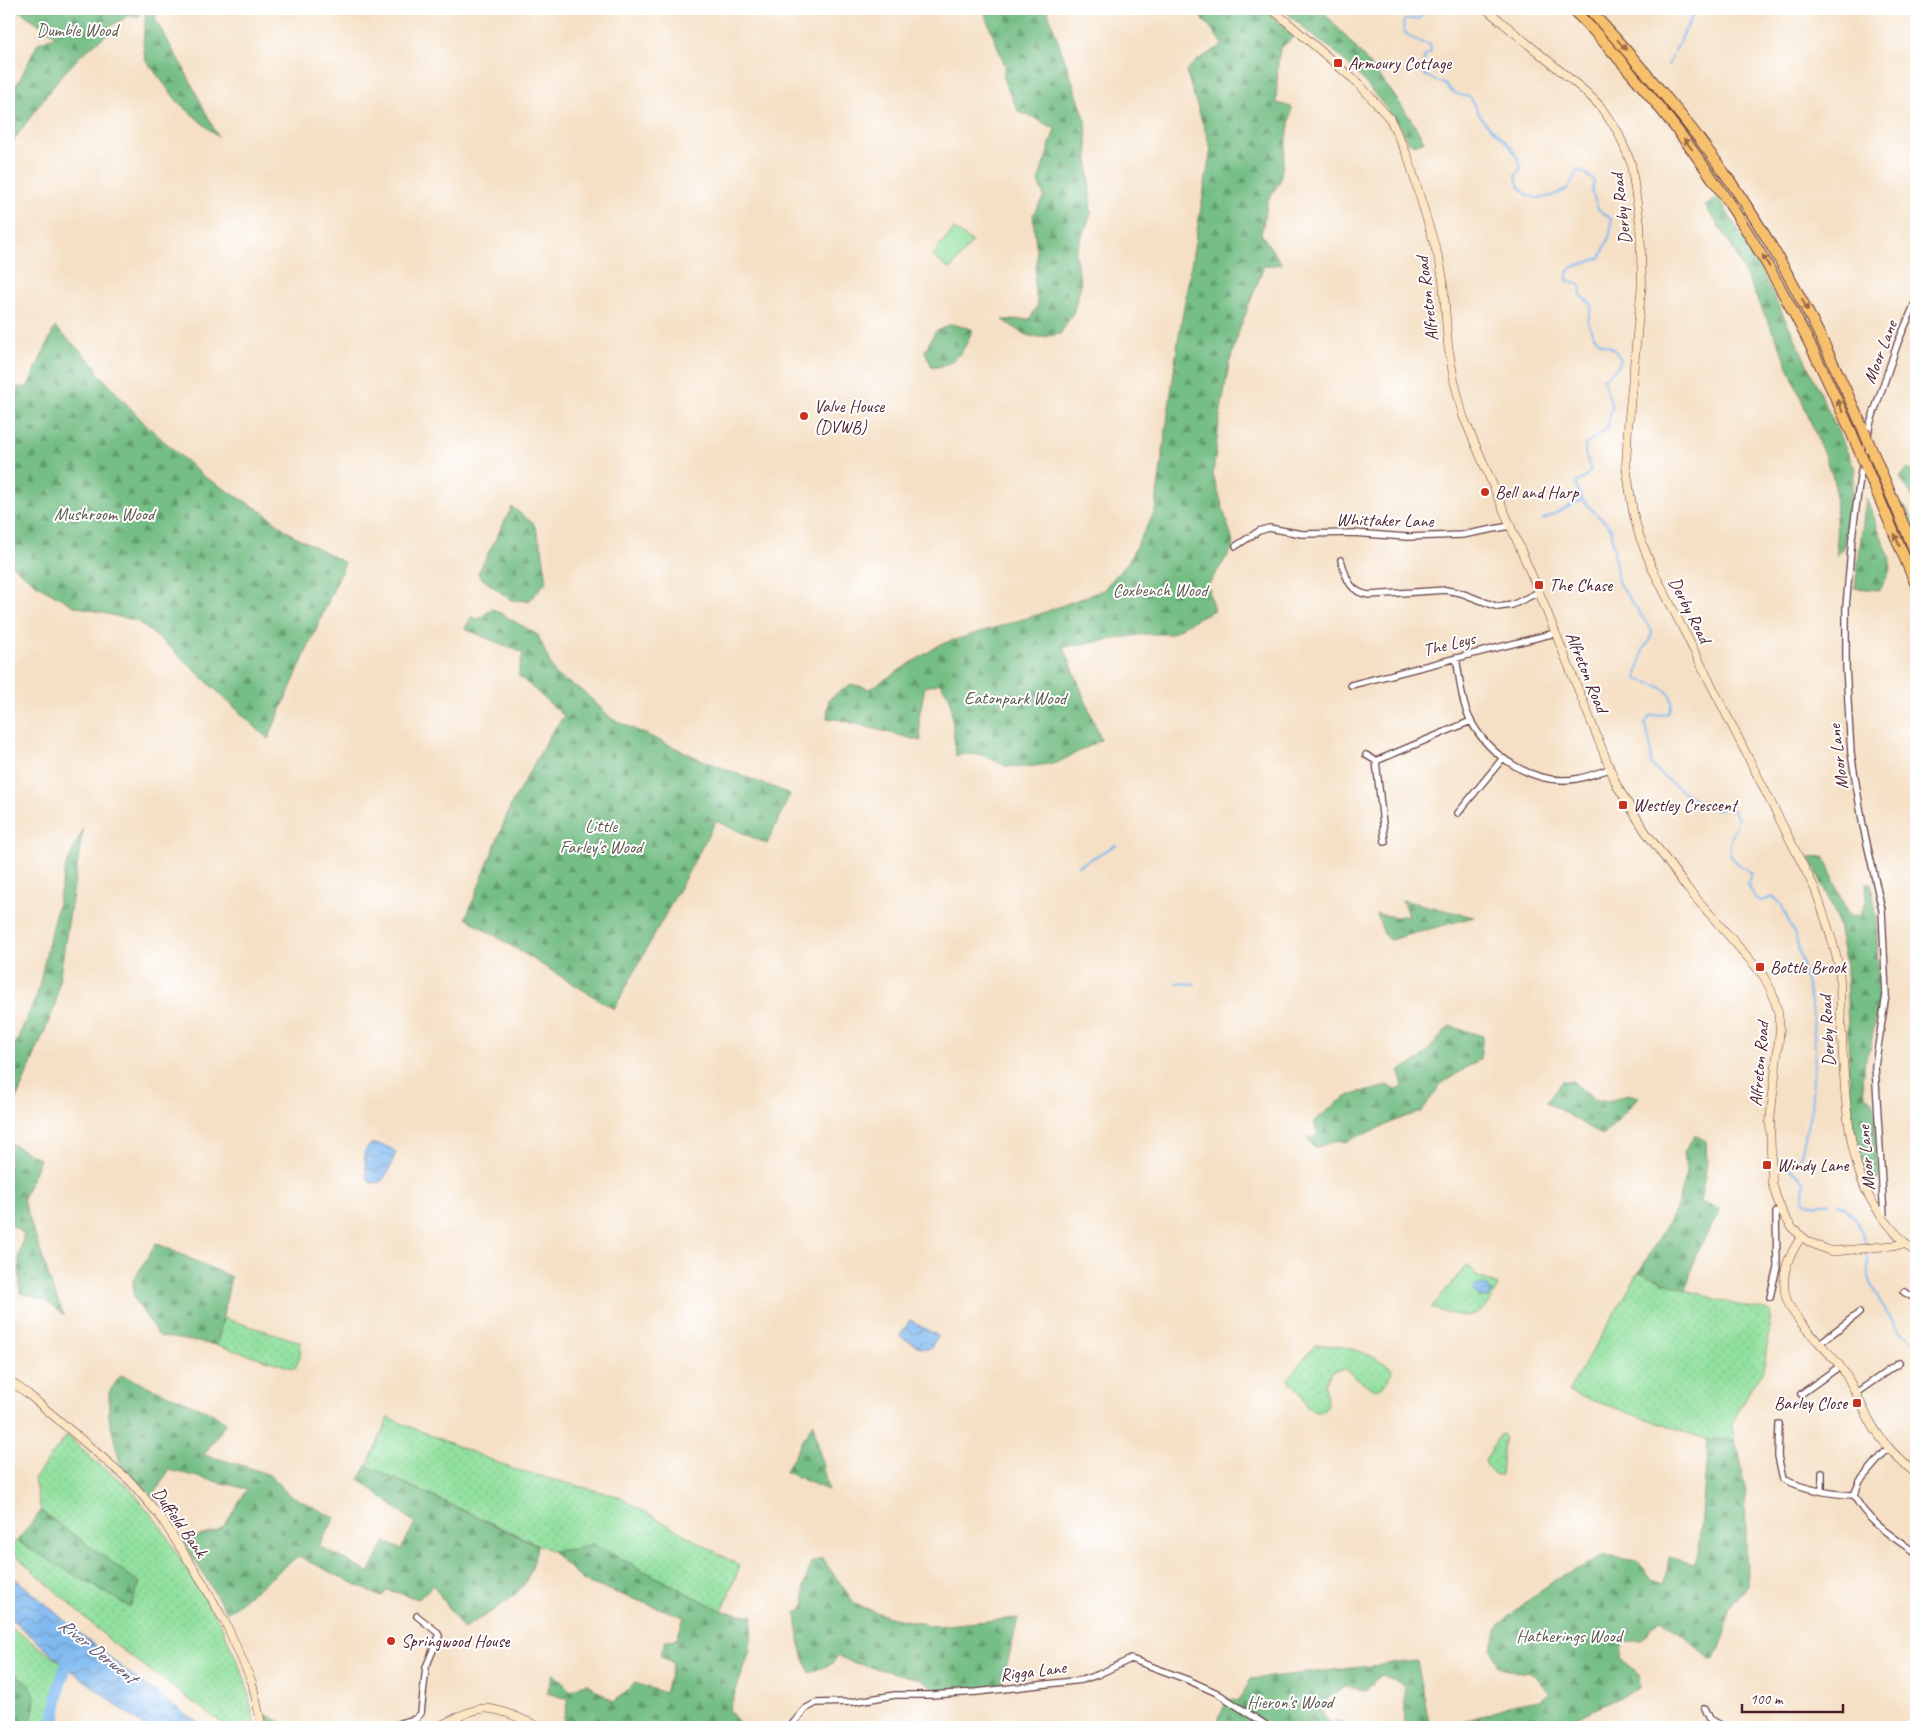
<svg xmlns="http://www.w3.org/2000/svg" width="1925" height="1736" font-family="Caveat,sans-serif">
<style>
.grass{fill:url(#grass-dots);stroke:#6e8064}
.forest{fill:url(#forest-firs);stroke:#5f6e58}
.garden{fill:#91e09e;stroke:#6e8064}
.water{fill:url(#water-waves);stroke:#656c8e}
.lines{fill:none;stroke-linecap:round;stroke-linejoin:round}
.stream{stroke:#80b9f0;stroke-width:2}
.river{stroke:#80b9f0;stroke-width:12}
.street-casing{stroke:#643c42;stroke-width:8}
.secondary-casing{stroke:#643c42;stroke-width:9}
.highway-casing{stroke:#643c42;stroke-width:12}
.street{stroke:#fff;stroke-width:5.5}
.secondary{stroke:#fce6c4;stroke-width:8}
.highway{stroke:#f7c06c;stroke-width:10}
.highway-bridge-casing{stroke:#643c42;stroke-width:12;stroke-linecap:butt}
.highway-bridge{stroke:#f7c06c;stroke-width:10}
.oneway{fill:#986748}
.poi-dot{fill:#c8321e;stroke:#fff;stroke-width:2}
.labels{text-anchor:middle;stroke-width:4;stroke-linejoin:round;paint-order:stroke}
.park-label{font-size:18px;fill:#5f594e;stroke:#fff}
.poi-label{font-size:18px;fill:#4a1f2b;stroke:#fff;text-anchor:start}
.street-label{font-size:18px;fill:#4a1f2b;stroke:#fff}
.water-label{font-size:19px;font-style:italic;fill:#5d5570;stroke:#fff}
</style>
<defs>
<pattern id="grass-dots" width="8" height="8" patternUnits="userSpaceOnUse" patternTransform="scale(1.25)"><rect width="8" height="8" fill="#91e09e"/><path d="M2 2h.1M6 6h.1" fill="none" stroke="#7fc088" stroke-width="1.8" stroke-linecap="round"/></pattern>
<pattern id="forest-firs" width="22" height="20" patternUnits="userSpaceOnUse" patternTransform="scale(1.25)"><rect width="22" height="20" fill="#74be85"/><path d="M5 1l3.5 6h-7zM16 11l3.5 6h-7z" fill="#619a6d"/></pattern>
<pattern id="water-waves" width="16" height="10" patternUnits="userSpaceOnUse" patternTransform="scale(1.25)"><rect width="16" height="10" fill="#80b9f0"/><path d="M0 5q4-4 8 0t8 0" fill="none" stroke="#6b96c3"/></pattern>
</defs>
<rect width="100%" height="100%" fill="#fff"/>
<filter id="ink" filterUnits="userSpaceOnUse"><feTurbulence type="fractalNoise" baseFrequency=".02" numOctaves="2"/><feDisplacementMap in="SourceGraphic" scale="10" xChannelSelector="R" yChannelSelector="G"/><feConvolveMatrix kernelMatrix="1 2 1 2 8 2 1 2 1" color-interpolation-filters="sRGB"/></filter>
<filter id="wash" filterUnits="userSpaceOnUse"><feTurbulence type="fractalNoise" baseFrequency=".0096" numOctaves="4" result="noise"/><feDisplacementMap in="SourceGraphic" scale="20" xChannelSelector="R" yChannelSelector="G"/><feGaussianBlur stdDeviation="1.12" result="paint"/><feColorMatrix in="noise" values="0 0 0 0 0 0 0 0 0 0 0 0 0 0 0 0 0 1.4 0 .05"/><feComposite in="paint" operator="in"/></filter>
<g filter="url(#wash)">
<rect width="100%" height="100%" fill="#f5e0c5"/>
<path class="grass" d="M1466 1266 1471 1268 1476 1276 1498 1285C1483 1323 1464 1319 1431 1308Z
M1639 1272 1686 1290 1733 1304 1771 1311 1764 1371 1751 1388 1732 1424 1734 1440H1708L1568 1392Z
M223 1318 301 1342 300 1357 295 1369 217 1345Z
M1315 1345C1346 1345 1367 1351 1392 1368 1390 1382 1388 1385 1374 1390L1344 1369 1333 1371 1324 1383 1328 1405 1320 1412 1307 1407 1302 1395 1288 1379Z
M389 1418 513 1469 617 1496 740 1566 722 1611 592 1544 575 1549 552 1551 367 1466Z
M1500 1434 1503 1435 1504 1439 1501 1475C1491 1475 1489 1470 1485 1461Z
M67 1435 92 1459 129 1487 161 1527 222 1627 246 1682 255 1727H227L114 1644 9 1549V1546L17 1541 130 1607 140 1583 41 1511 34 1479Z
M9 1626 62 1663 53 1700 51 1727H9Z"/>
<path class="forest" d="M17 9H139V16H128L107 28 106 35 81 55 59 78 12 142 9 153V87L17 85 38 43 56 36Z
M146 9H158L155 19 184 69 218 137 178 102 145 59 143 44Z
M983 9H1047L1086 121 1091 214 1075 253 1081 285 1073 313 1060 334C1028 340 1030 338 1003 320L1030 319 1038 305 1034 287 1037 256 1033 215 1044 196 1038 182 1055 129 1029 115 1019 113 1003 79 1005 66Z
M1192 9H1263L1295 35 1280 49 1278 60 1276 103 1292 107 1280 181 1268 200 1261 234 1282 264 1264 266 1240 328 1229 364 1219 422 1213 475 1234 546 1205 590 1210 589 1209 593 1214 610 1197 618 1171 634H1145L1064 647 1101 740 1057 763 1026 767 1005 766 983 755 965 754 956 756 950 698 940 683 925 687 919 717 921 741 841 720 827 718 829 699 851 684 870 689 941 644 1040 614 1103 590 1128 562 1155 511 1178 341 1211 149 1186 71 1198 60 1223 45 1211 28Z
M1292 9H1321C1358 50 1397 93 1424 141L1415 145 1407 141 1398 123 1365 82 1332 49 1314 37 1287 13Z
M1718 198 1746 242 1794 336 1855 469 1843 548 1837 556 1835 482 1779 344 1729 241 1705 206Z
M951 324 972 329C967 348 954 368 932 367L925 351 935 332Z
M55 327 95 365 98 373 146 425 203 476 263 512 291 534 345 563 268 739 172 649 137 621 74 606 36 584 9 563V386L27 388Z
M1907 469 1916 474V502L1900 478Z
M1866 498 1889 556 1891 569 1880 590 1855 588Z
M1900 503C1915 514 1916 528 1916 545Z
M512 507 534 524 542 548 547 581 529 601 511 600 480 577 478 573Z
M493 609 538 635 555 675 583 691 612 719 700 759 790 794 767 844 716 821 614 1009 466 918 511 805 550 735 564 716 518 675 523 653 465 629 471 617 478 619Z
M83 829 55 1006 9 1117V1058L37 995 66 866Z
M1824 856 1848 915 1860 916 1867 899 1866 884 1871 883 1877 918 1878 1005 1870 1049 1865 1062 1862 1077 1864 1094 1873 1102 1875 1113 1876 1157 1879 1175 1876 1182 1869 1184 1854 1139 1850 1101 1846 966 1836 915 1810 857Z
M1402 900 1474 917 1390 940 1384 934 1377 914 1396 917 1408 915Z
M1450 1026 1483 1036 1480 1059 1441 1084 1421 1112 1405 1117 1345 1142 1338 1140 1314 1148 1307 1139 1318 1135 1314 1122C1321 1115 1343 1098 1352 1094 1365 1089 1372 1093 1387 1085L1395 1090 1403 1087 1399 1071 1420 1059Z
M1562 1081H1572L1593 1099 1608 1102 1627 1094 1639 1097 1603 1136 1547 1102Z
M1695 1135 1706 1141 1707 1164 1700 1202 1721 1209 1696 1253 1686 1290 1639 1272 1676 1209 1686 1173 1684 1152Z
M9 1143 40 1159 23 1199 53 1290 64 1315 45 1300 20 1293 19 1255 24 1234 9 1223Z
M156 1243 231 1277 217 1345 159 1336 134 1298 133 1281Z
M121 1375 210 1412 226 1423 204 1455 241 1465 270 1475 288 1494 335 1518 319 1546 369 1573 385 1542 401 1549 415 1523 359 1479 367 1466 537 1545C535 1556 533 1568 527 1579 517 1600 482 1616 463 1629L433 1585 419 1599 388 1590 381 1597 298 1556 227 1613 183 1541 217 1531 225 1525 247 1489 169 1470 153 1496 121 1467 109 1418V1392Z
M813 1423 828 1490 785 1472Z
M1708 1440H1734L1739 1453 1745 1485 1747 1585 1728 1610 1726 1631 1720 1648 1711 1661 1686 1637 1660 1620 1649 1628 1642 1640 1628 1642 1622 1647 1620 1659 1639 1674 1640 1688 1557 1727H1449L1508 1706 1539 1700 1551 1693 1531 1673 1513 1671 1499 1666 1491 1648 1500 1624 1537 1593 1555 1580 1605 1556 1637 1561 1651 1579 1665 1583 1669 1557 1694 1564 1699 1553Z
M41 1511 140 1583 130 1607 17 1541Z
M592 1544 722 1611 753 1616 750 1651 729 1710 742 1727H562L568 1699 547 1693 553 1673 571 1691 586 1683 614 1702 635 1683 665 1693 673 1663 660 1656 666 1640 677 1639 684 1617 583 1581 552 1551 575 1549Z
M822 1558 855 1604 889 1617 936 1626 1018 1618 1002 1686 934 1692 929 1684 919 1679 858 1664 837 1656 833 1663 810 1673C800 1654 798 1634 796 1613L805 1606 804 1586 811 1563Z
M1417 1661 1430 1727H1405L1404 1686 1397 1681 1380 1675 1372 1684H1370L1367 1690 1344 1687 1328 1698 1319 1709 1332 1724 1337 1720 1349 1727H1215L1228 1698 1238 1702 1251 1679Z
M9 1668C39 1693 38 1689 30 1727H9Z
M265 1714 291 1727H269Z"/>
<path class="garden" d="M954 229 972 242 950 270 932 256Z"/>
<path class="water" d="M371 1144C381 1144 388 1146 396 1152L389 1171 381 1182 371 1183 367 1177 364 1152Z
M1477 1285 1488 1286 1492 1293 1488 1298 1479 1297 1473 1290Z
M910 1320 938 1336 930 1349 921 1348 900 1336Z
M9 1573 77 1631 143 1684 204 1727H145L62 1663 9 1617Z"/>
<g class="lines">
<path class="stream" d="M1425 9 1423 14 1418 19 1404 20C1399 37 1418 41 1430 45L1431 52 1425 56C1419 79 1425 75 1442 83 1447 85 1450 91 1455 93 1459 96 1465 96 1470 97 1475 105 1478 115 1485 122 1500 138 1515 145 1521 168L1516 175C1517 188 1526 198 1540 198 1548 199 1560 192 1568 189L1578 170 1585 173 1594 181 1592 192 1598 209 1611 219C1613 233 1606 245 1600 258L1573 267 1567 272V280L1580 284 1581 295 1592 305 1588 322 1593 335 1601 343 1613 348 1621 359 1616 369 1603 379 1612 407 1607 429 1585 445V454L1591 470 1583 479 1575 483 1582 500 1611 528 1618 582 1652 631 1650 641 1643 649 1636 679C1654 684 1684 691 1667 714L1650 716 1645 724 1651 748V764C1661 777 1699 805 1715 809 1721 811 1727 806 1733 810L1738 819C1729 848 1719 854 1752 873L1747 884 1756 899 1763 901 1772 897 1776 899 1781 904 1796 938 1812 1007 1815 1049 1811 1109 1801 1155 1790 1168 1804 1182 1803 1200 1816 1205 1830 1203
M1675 51 1696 9
M1668 65 1672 56
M1542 520 1582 500
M1078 866 1116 845
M1176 983 1195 984
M1837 1203C1852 1209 1863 1229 1865 1245
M1866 1249 1870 1283 1881 1304 1898 1330 1913 1340 1916 1344"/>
<path class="river" d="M54 1727 59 1687 70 1656"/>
</g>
</g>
<g filter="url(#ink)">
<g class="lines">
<g class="street-casing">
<path id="street" d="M1236 546 1259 531 1269 528 1302 534 1353 533 1407 537 1462 535 1510 526
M1341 560C1346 577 1349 592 1369 595L1446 590 1461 593 1498 607 1512 605 1539 592
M1456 658C1460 678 1461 703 1471 721 1490 757 1535 786 1576 779 1588 777 1599 772 1610 769
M1351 685 1555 633
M1366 755 1376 761 1471 721
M1376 761 1385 842
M1458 813 1503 758
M1884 1217 1875 1066 1886 995 1882 910 1863 826 1851 753 1846 667V607L1852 538 1860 477 1870 424 1898 342 1916 301
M1904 1292 1916 1299
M1770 1297 1777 1267 1776 1213 1780 1208
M1820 1343 1859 1313
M1856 1393 1899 1363
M1801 1394 1840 1366
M1779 1424 1778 1456 1783 1479C1806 1490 1829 1494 1854 1495
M1889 1447 1860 1481 1854 1495C1865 1520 1894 1538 1916 1553
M1822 1491V1473
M1705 1708 1710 1719 1724 1727
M394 1727 400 1723 416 1719 421 1713 426 1667 439 1636 437 1632 417 1616
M790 1727 805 1709 816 1703 852 1702 895 1695H931L977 1692 1082 1680 1097 1675 1131 1659 1188 1680 1217 1693 1269 1727"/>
</g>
<g class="secondary-casing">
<path id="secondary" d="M1272 9 1359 84 1390 119 1408 157 1440 263 1443 280 1448 345 1454 380 1463 416 1539 592 1617 786 1645 831 1687 888 1751 961 1764 977 1772 992 1778 1012 1780 1029 1770 1122 1772 1182 1776 1196 1783 1214 1793 1229 1809 1242 1830 1251H1840L1906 1244
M1486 9 1587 93 1600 106 1618 132 1631 163 1640 223 1642 283 1628 427 1626 466 1633 512 1639 535 1652 568 1815 889C1824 915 1834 941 1839 969 1841 985 1840 1002 1841 1018 1844 1072 1844 1129 1862 1181 1870 1205 1897 1237 1916 1253
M1802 1236C1789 1255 1780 1273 1786 1297 1791 1318 1825 1347 1840 1366 1853 1383 1860 1404 1871 1423 1882 1443 1899 1459 1916 1474
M9 1380 28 1394 130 1481 160 1516 203 1583 227 1626 252 1682 262 1727
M437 1727C450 1721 465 1712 480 1709 496 1706 525 1720 539 1727"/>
</g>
<g class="highway-casing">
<path id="highway" d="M1572 9C1597 32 1619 59 1641 85 1737 199 1800 314 1859 450
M1589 9C1639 64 1688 120 1730 181 1784 259 1826 344 1864 431
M1871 448 1916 554
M1866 467 1916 585"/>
</g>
<use href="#street" class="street"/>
<use href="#secondary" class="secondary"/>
<use href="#highway" class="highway"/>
<g class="highway-bridge-casing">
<path id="highway-bridge" d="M1864 431 1871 448
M1859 450 1866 467"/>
</g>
<use href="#highway-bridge" class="highway-bridge"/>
</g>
<defs><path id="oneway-solid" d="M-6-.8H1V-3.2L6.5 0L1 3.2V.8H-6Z" transform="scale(1.25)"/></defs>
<g class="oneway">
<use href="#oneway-solid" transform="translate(1622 45) rotate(48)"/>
<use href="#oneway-solid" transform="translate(1688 144) rotate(-127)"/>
<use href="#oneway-solid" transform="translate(1766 261) rotate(-120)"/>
<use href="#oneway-solid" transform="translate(1805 305) rotate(63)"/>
<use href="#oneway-solid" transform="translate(1840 406) rotate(-114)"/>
<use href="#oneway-solid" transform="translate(1897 540) rotate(-113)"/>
</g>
</g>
<g class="poi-dot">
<rect x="1333" y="58" width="10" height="10" rx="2.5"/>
<circle cx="804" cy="416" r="5"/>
<circle cx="1485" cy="492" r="5"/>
<rect x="1534" y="580" width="10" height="10" rx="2.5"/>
<rect x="1618" y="800" width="10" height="10" rx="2.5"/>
<rect x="1755" y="962" width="10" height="10" rx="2.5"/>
<rect x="1762" y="1160" width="10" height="10" rx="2.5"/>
<rect x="1852" y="1398" width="10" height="10" rx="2.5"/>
<circle cx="391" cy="1641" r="5"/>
</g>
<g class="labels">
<g class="park-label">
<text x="77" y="36">Dumble Wood</text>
<text x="104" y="520">Mushroom Wood</text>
<text x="1160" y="596">Coxbench Wood</text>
<text x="1015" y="704">Eatonpark Wood</text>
<text x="601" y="832">Little<tspan x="601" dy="21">Farley's Wood</tspan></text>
<text x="1569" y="1642">Hatherings Wood</text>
<text x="1290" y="1708">Hieron's Wood</text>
</g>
<g class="poi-label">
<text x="1348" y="69">Armoury Cottage</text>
<text x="814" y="412">Valve House<tspan x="814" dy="21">(DVWB)</tspan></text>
<text x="1495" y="498">Bell and Harp</text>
<text x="1549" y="591">The Chase</text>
<text x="1633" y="811">Westley Crescent</text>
<text x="1770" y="973">Bottle Brook</text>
<text x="1777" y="1171">Windy Lane</text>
<text x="1847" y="1409" text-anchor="end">Barley Close</text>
<text x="401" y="1647">Springwood House</text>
</g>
<g class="street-label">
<text transform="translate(1621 209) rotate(-97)" y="6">Derby Road</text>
<text transform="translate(1427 299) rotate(-97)" y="6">Alfreton Road</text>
<text transform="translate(1880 352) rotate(-69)" y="6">Moor Lane</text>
<text transform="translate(1385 520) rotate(1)" y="6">Whittaker Lane</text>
<text transform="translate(1690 610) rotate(63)" y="6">Derby Road</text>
<text transform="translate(1449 644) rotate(-14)" y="6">The Leys</text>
<text transform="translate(1587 672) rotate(68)" y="6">Alfreton Road</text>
<text transform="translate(1838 757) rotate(-97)" y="6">Moor Lane</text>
<text transform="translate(1827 1031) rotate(-93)" y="6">Derby Road</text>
<text transform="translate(1759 1064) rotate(-85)" y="6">Alfreton Road</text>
<text transform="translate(1866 1158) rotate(-95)" y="6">Moor Lane</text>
<text transform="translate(180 1522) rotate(55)" y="6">Duffield Bank</text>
<text transform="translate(1033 1671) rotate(-7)" y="6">Rigga Lane</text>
</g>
<g class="water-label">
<text transform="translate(98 1650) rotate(38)" y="7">River Derwent</text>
</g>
</g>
<rect width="1925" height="1736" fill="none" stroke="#fff" stroke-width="30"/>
<path d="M1742 1704v8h101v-8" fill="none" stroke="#4a1f2b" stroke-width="2.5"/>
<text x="1750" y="1704" font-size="15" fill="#4a1f2b" stroke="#ffffff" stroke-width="4" paint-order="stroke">100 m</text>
</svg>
